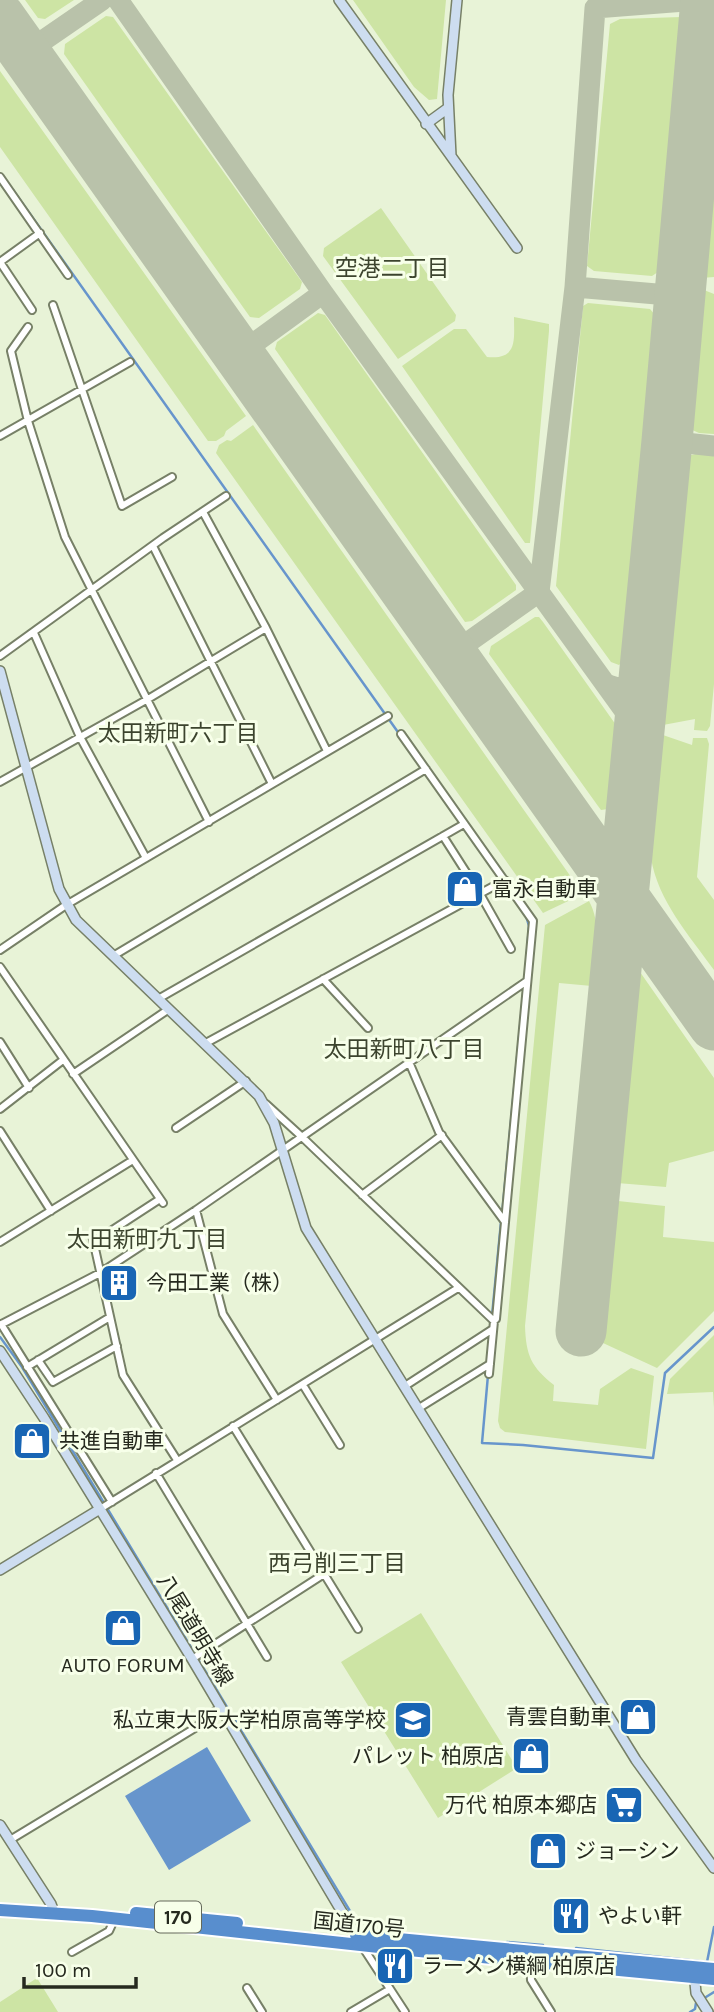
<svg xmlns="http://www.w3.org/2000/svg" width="714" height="2012" font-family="Karla,'Noto Sans JP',sans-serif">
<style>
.green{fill:#cde4a4}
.water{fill:#6795cc}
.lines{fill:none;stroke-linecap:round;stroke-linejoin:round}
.stream{stroke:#6795cc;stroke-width:2.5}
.taxiway{stroke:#b9c2aa;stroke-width:21}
.runway{stroke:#b9c2aa;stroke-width:51}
.street-casing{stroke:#778067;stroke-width:10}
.secondary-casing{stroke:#778067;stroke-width:12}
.highway-casing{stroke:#fff;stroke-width:16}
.street{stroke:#fff;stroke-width:6}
.secondary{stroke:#cdddf0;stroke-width:9}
.highway{stroke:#588ece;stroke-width:12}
.labels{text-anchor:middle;stroke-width:6;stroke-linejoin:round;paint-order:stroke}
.shield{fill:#f7ffe9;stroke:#64695b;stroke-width:2}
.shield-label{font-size:19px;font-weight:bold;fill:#25291e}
.poi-label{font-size:21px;fill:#25291e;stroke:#f7ffe9;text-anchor:start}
.street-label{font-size:21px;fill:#25291e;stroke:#f7ffe9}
.neighbourhood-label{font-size:23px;fill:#3c442e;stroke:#f7ffe9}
</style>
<rect width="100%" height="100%" fill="#e8f3d7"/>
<path class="green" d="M25 0H74L45 19 38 18Z
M353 0H446L437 99 429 100 414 87Z
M106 16 113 17 302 282 300 289 259 318 250 317 64 54 65 44Z
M681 17 658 272 652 276 594 271 587 266 610 24 620 19Z
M0 71 246 416 226 431 224 436 216 441H208L0 147Z
M714 151V277L701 278Z
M381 208 456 315 455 321 398 359 323 256 324 248Z
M704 290 714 294V434L699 433 690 429 689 423Z
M588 303 650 309 655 315 622 662 619 665 611 662 556 586 583 306Z
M318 313 325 315 516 585V590L472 621 465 622 275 349 277 342Z
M514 317 549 324V331L530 543H525L402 366 454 329H466L487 357C518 360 514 340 514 317Z
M253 425 583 894 543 913 216 453 219 445 227 440 231 441Z
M700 453 714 455V684L710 726 707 731 694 730 695 719 663 725 684 467 687 456Z
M535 617H539L543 622 616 725 608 809 601 810 598 806 489 654 491 646Z
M660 734 692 745 693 738H707L709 744 697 877 714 900V970C689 935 658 901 651 858Z
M589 901C603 927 595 957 592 986L559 983 525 1326C526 1355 531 1367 554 1385L553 1401 598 1405 600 1389 631 1368 654 1376 646 1449 505 1432 500 1428 498 1421 545 925Z
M640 972 714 1078V1151L669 1163 666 1187 617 1183Z
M618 1201 665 1206 663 1237 714 1242V1311L657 1368 603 1343Z
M714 1335V1408L713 1392 667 1394 670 1379Z
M421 1613 517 1768 438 1818 341 1662Z
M37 1978 58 2012H0V2002Z"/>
<path class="water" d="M207 1747 251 1821 169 1870 125 1796Z"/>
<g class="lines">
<path class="stream" d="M13 190 400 735
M489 864 500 879
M526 916 529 926 526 964
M502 1215 524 985
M492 1316 501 1222
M0 1337 22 1367 359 1926
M488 1375 482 1443 523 1445 653 1458 665 1373 714 1327
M507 1942 543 1945
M576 1948 707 1962 714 1927
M706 1997 714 1992
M690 2012 695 2009 696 2003"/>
<path class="taxiway" d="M118 0 323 293 640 732
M25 53 102 0
M575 287 680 296
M238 355 323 293
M667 441 714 446
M450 655 539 592 575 287 595 8 698 0
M605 683C622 693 633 686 645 671"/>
<path class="runway" d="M0 18 714 1025
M581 1331 667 441 706 0"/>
<g class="street-casing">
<path id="street" d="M0 177 68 275
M0 262 32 310
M0 262 40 233
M53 305 122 506 172 477
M28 327 11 351 28 421 65 537 209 822
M0 436 130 362
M203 512 266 628 327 751
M153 546 272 784
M34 633 80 737 146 858
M0 656 163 538 226 496
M401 734 533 921 496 1319 494 1321 489 1374
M0 782 148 699 266 628
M443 836 480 894 511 949
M0 950 66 905 388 716
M113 956 426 769
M0 967 163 1203
M323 979 368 1028
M158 999 464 824
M0 1042 29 1088
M206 1043 505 880
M409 1062 439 1132 505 1222
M73 1074 169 1009
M266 1104 301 1136 494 1321
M0 1109 63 1060
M176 1128 246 1081
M0 1131 51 1211
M362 1195 442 1135
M196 1210 223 1314 277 1400
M92 1235 123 1375 177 1460
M0 1242 133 1160
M94 1242 160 1199
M1 1324 112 1502
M0 1325 100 1273 196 1210 527 981
M38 1360 53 1382 117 1346
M27 1367 110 1317
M303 1385 340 1445
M405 1386 493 1329
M419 1408 490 1364
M233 1426 358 1629
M156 1473 267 1657
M100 1509 458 1288
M192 1659 324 1574
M10 1840 195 1728 220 1707
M362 1946 405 2012
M72 1952 109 1931 115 1918
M530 1961 531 1980 551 2012
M247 1988 262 2012
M351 2012 390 1989"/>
</g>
<g class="secondary-casing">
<path id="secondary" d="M339 0 517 248
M426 124 448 108
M451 156 448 95 457 0
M0 671 59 889 76 920 259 1096 274 1123 306 1228 636 1760 714 1868
M0 1351 44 1418 192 1659 358 1939
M0 1570 100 1509
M0 1825 51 1904 54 1912
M694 1972 696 1993 708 2012"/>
</g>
<g class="highway-casing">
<path id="highway" d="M0 1910 92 1916 388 1948 714 1979
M136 1913 237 1923
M356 1935 714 1969"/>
</g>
<use href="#street" class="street"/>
<use href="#secondary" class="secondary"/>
<use href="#highway" class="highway"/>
</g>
<defs>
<g id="shop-square" transform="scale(2.0125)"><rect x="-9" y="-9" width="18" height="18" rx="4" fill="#1865b4" stroke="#f7ffe9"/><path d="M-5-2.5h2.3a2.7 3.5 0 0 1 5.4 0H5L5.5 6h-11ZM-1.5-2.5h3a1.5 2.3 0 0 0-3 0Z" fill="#fff"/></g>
<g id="building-square" transform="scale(2.0125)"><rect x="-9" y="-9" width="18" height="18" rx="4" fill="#1865b4" stroke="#f7ffe9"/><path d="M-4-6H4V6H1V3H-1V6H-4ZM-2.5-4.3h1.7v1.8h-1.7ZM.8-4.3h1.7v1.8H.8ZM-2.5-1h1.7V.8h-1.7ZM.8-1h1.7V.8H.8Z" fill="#fff"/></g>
<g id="school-square" transform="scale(2.0125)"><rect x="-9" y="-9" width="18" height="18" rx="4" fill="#1865b4" stroke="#f7ffe9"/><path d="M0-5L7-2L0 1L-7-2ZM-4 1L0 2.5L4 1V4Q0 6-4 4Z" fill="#fff"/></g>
<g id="supermarket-square" transform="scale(2.0125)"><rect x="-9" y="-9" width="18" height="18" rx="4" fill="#1865b4" stroke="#f7ffe9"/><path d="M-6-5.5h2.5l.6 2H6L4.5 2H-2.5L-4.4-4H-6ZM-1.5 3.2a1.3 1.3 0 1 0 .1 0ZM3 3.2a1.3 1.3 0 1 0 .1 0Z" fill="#fff"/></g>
<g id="restaurant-square" transform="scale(2.0125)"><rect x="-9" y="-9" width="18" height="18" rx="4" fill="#1865b4" stroke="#f7ffe9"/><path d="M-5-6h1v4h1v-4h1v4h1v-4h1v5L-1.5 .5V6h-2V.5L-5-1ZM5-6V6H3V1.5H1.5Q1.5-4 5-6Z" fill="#fff"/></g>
</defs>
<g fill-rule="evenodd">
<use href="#shop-square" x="465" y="889"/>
<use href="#building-square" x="119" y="1283"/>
<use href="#shop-square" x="32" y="1441"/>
<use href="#shop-square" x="123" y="1628"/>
<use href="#shop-square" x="638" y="1717"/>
<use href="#school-square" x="413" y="1720"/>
<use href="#shop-square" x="531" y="1756"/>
<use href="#supermarket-square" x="624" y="1805"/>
<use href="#shop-square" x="548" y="1851"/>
<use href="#restaurant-square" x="571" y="1916"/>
<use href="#restaurant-square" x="395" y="1966"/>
</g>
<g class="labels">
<rect class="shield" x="155" y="1901.5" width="46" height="31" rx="5"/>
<g class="shield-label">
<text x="178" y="1924">170</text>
</g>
<g class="poi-label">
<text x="492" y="896">富永自動車</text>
<text x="146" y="1290">今田工業（株）</text>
<text x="59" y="1448">共進自動車</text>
<text x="123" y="1672" text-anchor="middle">AUTO FORUM</text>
<text x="611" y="1724" text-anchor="end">青雲自動車</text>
<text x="386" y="1727" text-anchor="end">私立東大阪大学柏原高等学校</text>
<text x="504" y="1763" text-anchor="end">パレット 柏原店</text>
<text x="597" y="1812" text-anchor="end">万代 柏原本郷店</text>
<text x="575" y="1858">ジョーシン</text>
<text x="598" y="1923">やよい軒</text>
<text x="422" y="1973">ラーメン横綱 柏原店</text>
</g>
<g class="street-label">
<text transform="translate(195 1630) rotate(59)" y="7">八尾道明寺線</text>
<text transform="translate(359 1925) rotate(6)" y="7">国道170号</text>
</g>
<g class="neighbourhood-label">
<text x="392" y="276">空港二丁目</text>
<text x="178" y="741">太田新町六丁目</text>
<text x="404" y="1057">太田新町八丁目</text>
<text x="147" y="1247">太田新町九丁目</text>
<text x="337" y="1571">西弓削三丁目</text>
</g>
</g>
<path d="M24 1977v10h112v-10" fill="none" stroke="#25291e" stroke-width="3.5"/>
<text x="35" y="1977" font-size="21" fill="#25291e" stroke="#f7ffe9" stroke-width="5" paint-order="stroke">100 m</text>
</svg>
